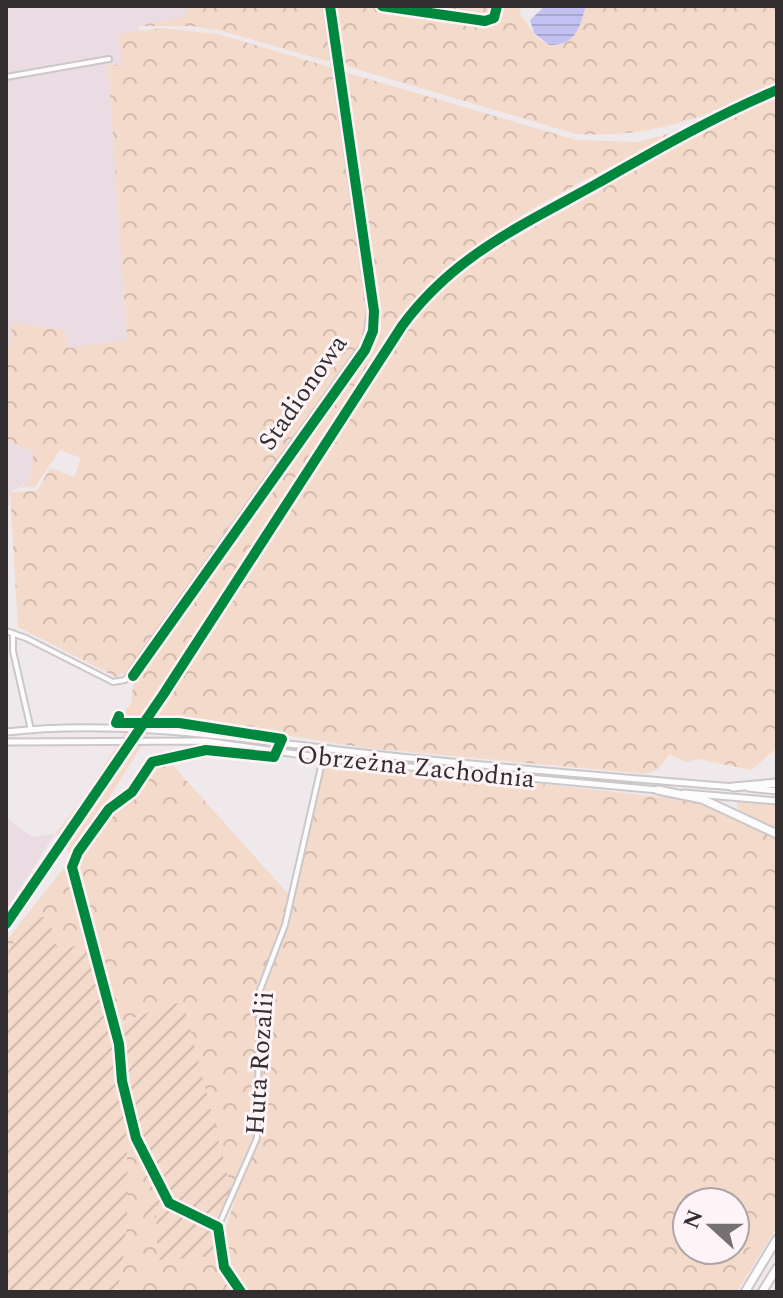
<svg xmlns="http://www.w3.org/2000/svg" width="783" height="1298" font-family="Spectral,serif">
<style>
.built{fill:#eadce2}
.grass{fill:#f4daca}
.forest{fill:url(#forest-crowns);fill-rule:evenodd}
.garden{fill:url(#garden-furrows)}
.water{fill:url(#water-rules)}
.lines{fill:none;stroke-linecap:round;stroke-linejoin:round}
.minor-casing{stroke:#ccc7c9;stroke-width:8}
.tertiary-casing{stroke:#ccc7c9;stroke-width:9}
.motorway-casing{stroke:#ccc7c9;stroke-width:11}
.minor{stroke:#fdfcfc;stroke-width:4}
.tertiary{stroke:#fdfcfc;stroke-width:5}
.motorway{stroke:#fdfcfc;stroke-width:7}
.cycleway-casing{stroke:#fef4f8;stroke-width:15}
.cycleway{stroke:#00873e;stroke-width:10}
.labels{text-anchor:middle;stroke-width:6;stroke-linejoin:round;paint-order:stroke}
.street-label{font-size:26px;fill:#332f31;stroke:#fef4f8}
</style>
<defs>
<pattern id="forest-crowns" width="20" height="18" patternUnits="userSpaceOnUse" patternTransform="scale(2)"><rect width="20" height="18" fill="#f4daca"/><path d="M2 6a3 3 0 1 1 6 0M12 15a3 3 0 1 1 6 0" fill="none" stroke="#d2bbae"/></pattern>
<pattern id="garden-furrows" width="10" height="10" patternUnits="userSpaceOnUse" patternTransform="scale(2)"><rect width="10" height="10" fill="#f4daca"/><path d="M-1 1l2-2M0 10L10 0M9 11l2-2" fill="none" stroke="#d2bbae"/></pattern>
<pattern id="water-rules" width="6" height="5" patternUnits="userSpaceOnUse" patternTransform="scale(2)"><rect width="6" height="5" fill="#c2c1f2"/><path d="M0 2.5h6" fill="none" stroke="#a7a6d0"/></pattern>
</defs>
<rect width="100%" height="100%" fill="#efe9ec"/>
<path class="built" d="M6 6H186L188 16 139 26 140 31 120 34 122 65 108 66 127 341 68 348 11 323 12 344 6 351Z
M6 441 35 452 29 482 10 492 6 529Z
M6 817 32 837 55 834 6 910Z"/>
<path class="grass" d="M250 590 172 697 71 859 61 835 55 834 85 796 181 644 218 604Z
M737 802 777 805V831L737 808Z
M777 1206V1227L737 1292H722Z"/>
<path class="forest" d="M186 6H323L331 59 326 61 222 31 192 26H138L187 16Z
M331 6H521L520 15C528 22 531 33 540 39 567 60 579 26 586 6H777V84C706 117 655 138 576 134L340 64Z
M161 28 218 34 333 68 368 314 362 342 129 671 116 677 18 627 10 492 37 491 50 468 74 477 81 458 60 450 35 487 21 488 29 481 34 452 6 441V351L12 343 11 322 64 330 68 348 127 340 108 66 122 64 119 34Z
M341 71 576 140 638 142 683 130C589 178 460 236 398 322L140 722 119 721 131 703 134 677 374 338 376 309Z
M777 95V748L751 770 698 759 685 762 670 754 658 769 646 774 367 748 239 728 154 722 406 327C455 261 527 228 598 188 656 155 715 121 777 95Z
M160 751 292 898 326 761 681 799 721 809 777 838V1206L722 1292H117C131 1232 126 1174 124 1113L154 1178 149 1184 156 1214 216 1256 234 1203 183 1003 162 1006 118 1025 97 941 56 951 28 919 6 956V941L73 856 79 870 89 841ZM687 1202H735V1250H687Z"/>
<path class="garden" d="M49 916 57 951 97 940 118 1026 162 1006 183 1002 232 1192 218 1221 205 1219 172 1201 143 1140 130 1101 119 1037C125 1122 136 1209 117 1292H6V956L28 919Z
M154 1178 170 1207 214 1229 216 1256 158 1260 156 1215 147 1221 140 1205 151 1198 149 1184Z"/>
<path class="water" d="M545 6H586C579 28 576 46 549 45L534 33 530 20Z"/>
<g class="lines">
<g class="minor-casing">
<path id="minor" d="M6 77 109 59
M6 631 26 638 113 682 125 680 365 342 370 311 326 6
M13 633V651L31 730
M115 1032 136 1138 169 1203 218 1227 257 1138 260 990 285 925 323 758"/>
</g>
<g class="tertiary-casing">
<path id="tertiary" d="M6 732C120 719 233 738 346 751 475 766 604 776 734 787
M6 742 205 741 345 761 658 790
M748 788 777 791
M684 793 777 801"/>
</g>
<g class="motorway-casing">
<path id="motorway" d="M733 787 777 783
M658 790 702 799 777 834
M745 1292 777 1239
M762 1292 777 1268"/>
</g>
<use href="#minor" class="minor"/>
<use href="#tertiary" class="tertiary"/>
<use href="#motorway" class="motorway"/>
<g class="cycleway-casing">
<path id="cycleway" d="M382 6 485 21 494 18 497 6
M133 676 365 350 373 331 374 311 330 6
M119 716 116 723H179L282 739 274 757 206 750 152 762 132 792 109 809 78 852 72 867 119 1044 122 1081 136 1138 169 1203 218 1227 224 1267 241 1292
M6 924 163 695 402 326C454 255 523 225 598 183 656 150 715 116 777 90"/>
</g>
<use href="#cycleway" class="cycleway"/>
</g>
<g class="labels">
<g class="street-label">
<text transform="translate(302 392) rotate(-55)" y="9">Stadionowa</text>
<text transform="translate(416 766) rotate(6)" y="9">Obrzeżna Zachodnia</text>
<text transform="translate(259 1063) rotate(-86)" y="9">Huta Rozalii</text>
</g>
</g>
<rect width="783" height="1298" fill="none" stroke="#332f31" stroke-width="16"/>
<g transform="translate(711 1226) rotate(291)"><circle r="38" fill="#fef4f8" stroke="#ada5a8" stroke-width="2"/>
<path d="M0-6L14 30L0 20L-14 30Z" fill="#757072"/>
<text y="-12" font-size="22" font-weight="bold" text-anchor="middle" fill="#332f31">N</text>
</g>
</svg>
